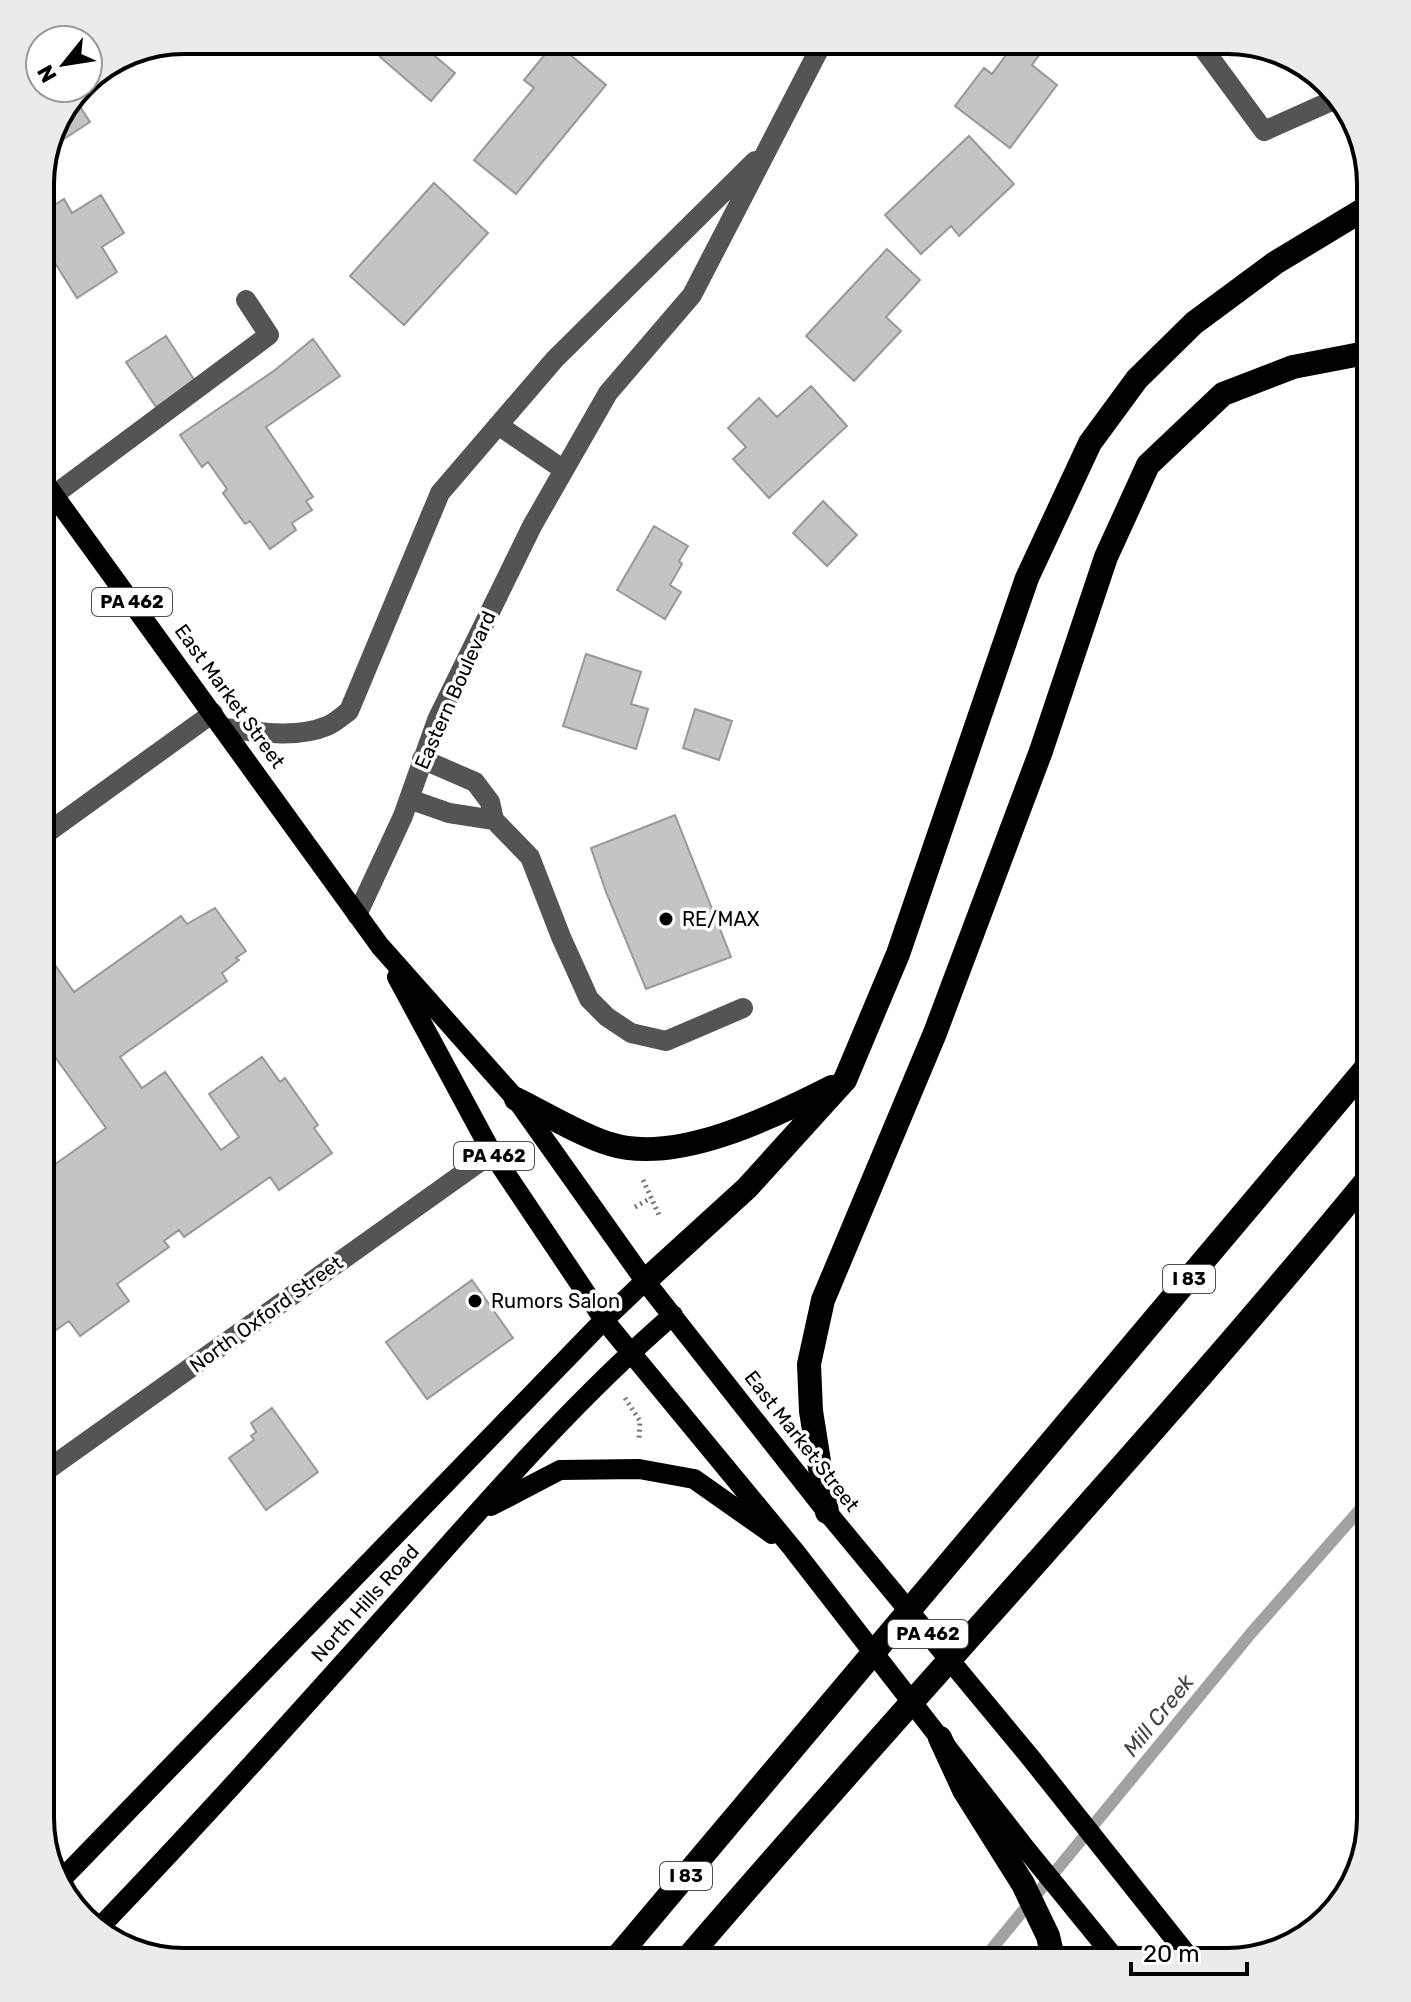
<svg xmlns="http://www.w3.org/2000/svg" width="1411" height="2002" font-family="Rubik,sans-serif">
<style>
.lines{fill:none;stroke-linecap:round;stroke-linejoin:round}
.stream{stroke:#a2a2a2;stroke-width:12}
.building{fill:#c4c4c4;stroke:#989898;stroke-width:2}
.path{stroke:#767676;stroke-width:5;stroke-dasharray:2 4;stroke-linecap:butt}
.minor{stroke:#545454;stroke-width:20}
.major{stroke:#000;stroke-width:20}
.highway{stroke:#000;stroke-width:24}
.poi-dot{fill:#000;stroke:#fff;stroke-width:3}
.labels{text-anchor:middle;stroke-width:7;stroke-linejoin:round;paint-order:stroke}
.shield{fill:#fff;stroke:#4c4c4c;stroke-width:2}
.shield-label{font-size:18px;font-weight:bold;fill:#000}
.street-label{font-size:20px;fill:#000;stroke:#fff}
.poi-label{font-size:20px;fill:#000;stroke:#fff;text-anchor:start}
.water-label{font-size:22px;font-style:italic;fill:#434343;stroke:#fff}
.rim{fill:none;stroke:#000;stroke-width:4}
</style>
<rect width="100%" height="100%" fill="#fff"/>
<g class="lines">
<path class="stream" d="M981 1962 1252 1632 1371 1497"/>
</g>
<path class="building" d="M394 40H416L455 73 431 101 380 57Z
M604 40H631L625 51Z
M1042 40 1047 44 1032 65 1057 85 1010 148 955 106 984 68 992 74 1009 51 997 40Z
M555 42 606 85 516 194 474 160 534 88 524 80Z
M73 96 90 122 47 150 55 121Z
M969 136 1014 184 959 236 951 226 921 254 885 215Z
M434 183 488 233 404 325 350 276Z
M101 195 124 233 102 247 117 272 77 298 40 239V214L64 199 72 213Z
M887 249 920 280 886 317 901 331 854 381 806 336Z
M166 336 195 381 156 407 126 362Z
M313 339 340 376 266 427 313 497 306 501 312 510 292 523 296 530 270 549 250 521 245 524 223 493 227 489 208 462 202 467 180 435 275 370Z
M811 386 847 426 769 498 733 459 746 447 728 428 759 398 777 417Z
M823 501 857 535 827 566 793 533Z
M654 526 688 546 679 561 682 564 670 585 681 592 665 619 617 590Z
M586 654 641 672 631 704 648 709 636 749 563 726Z
M695 709 732 721 719 760 683 748Z
M675 815 731 957 646 989 606 892 591 848Z
M215 908 246 951 236 958 239 960 222 973 227 981 120 1057 142 1088 165 1072 221 1150 239 1137 209 1094 262 1057 280 1082 285 1078 318 1125 314 1128 332 1153 279 1190 270 1177 184 1237 179 1230 164 1241 169 1247 117 1284 129 1301 80 1336 69 1321 40 1341V1175L106 1128 40 1036V965L50 958 74 992 181 916 187 924Z
M472 1280 513 1338 427 1399 386 1342Z
M272 1408 318 1472 266 1510 229 1458 254 1440 251 1436 256 1432 251 1423Z"/>
<g class="lines">
<path class="path" d="M643 1180 659 1215
M635 1207 651 1198
M625 1398 640 1421 639 1439"/>
<path class="minor" d="M1197 40 1264 131 1338 98
M498 425 564 470
M54 495 269 335 246 300
M225 728C257 732 296 739 327 726 335 723 342 716 349 711L440 493 555 359 755 161
M422 759 475 782 490 802 494 820 530 857 561 937 589 999 607 1017 631 1033 666 1041 743 1008
M409 799 449 813 494 820
M40 838 213 713
M357 915 403 816 437 720 532 526 608 393 692 295 824 40
M40 1449 53 1466
M40 1475 492 1153"/>
<path class="major" d="M40 476 380 946 516 1099 645 1281 827 1512 1030 1757 1193 1962
M397 977 492 1153 604 1320 793 1549 1022 1844 1118 1962
M491 1506 560 1470 639 1469 694 1479 772 1534
M58 1883 604 1320 645 1281
M98 1929C203 1820 304 1707 405 1594 490 1498 576 1399 673 1315"/>
<path class="highway" d="M516 1099C543 1112 582 1136 610 1144 676 1165 773 1117 832 1087
M645 1281 747 1188 845 1080 898 954 1027 578 1090 443 1137 379 1194 323 1275 263 1371 205
M827 1512 811 1411 809 1364 823 1300 935 1033 1041 751 1106 557 1148 465 1223 394 1293 367 1371 352
M940 1738 964 1790 1023 1884 1048 1936 1054 1962
M613 1962 1371 1062
M684 1962C911 1697 1150 1444 1371 1175"/>
</g>
<g class="poi-dot">
<circle cx="666" cy="919" r="8"/>
<circle cx="475" cy="1301" r="8"/>
</g>
<g class="labels">
<g class="shield">
<rect x="92" y="588" width="80" height="28" rx="6"/>
<rect x="454" y="1142" width="80" height="28" rx="6"/>
<rect x="1163" y="1265" width="52" height="28" rx="6"/>
<rect x="888" y="1620" width="80" height="28" rx="6"/>
<rect x="660" y="1862" width="52" height="28" rx="6"/>
</g>
<g class="shield-label">
<text x="132" y="608">PA 462</text>
<text x="494" y="1162">PA 462</text>
<text x="1189" y="1285">I 83</text>
<text x="928" y="1640">PA 462</text>
<text x="686" y="1882">I 83</text>
</g>
<g class="street-label">
<text transform="translate(455 690) rotate(-66)" y="7">Eastern Boulevard</text>
<text transform="translate(230 696) rotate(54)" y="7">East Market Street</text>
<text transform="translate(266 1314) rotate(-36)" y="7">North Oxford Street</text>
<text transform="translate(802 1441) rotate(52)" y="7">East Market Street</text>
<text transform="translate(365 1603) rotate(-48)" y="7">North Hills Road</text>
</g>
<g class="poi-label">
<text x="682" y="926">RE/MAX</text>
<text x="491" y="1308">Rumors Salon</text>
</g>
<g class="water-label">
<text transform="translate(1158 1715) rotate(-51)" y="8">Mill Creek</text>
</g>
</g>
<path d="M0 0H1411V2002H0ZM184 54H1227A130 130 0 0 1 1357 184V1818A130 130 0 0 1 1227 1948H184A130 130 0 0 1 54 1818V184A130 130 0 0 1 184 54Z" fill="#ebebeb" fill-rule="evenodd"/>
<path class="rim" d="M184 54H1227A130 130 0 0 1 1357 184V1818A130 130 0 0 1 1227 1948H184A130 130 0 0 1 54 1818V184A130 130 0 0 1 184 54Z"/>
<g transform="translate(64 64) rotate(240)"><circle r="38" fill="#ffffff" stroke="#999999" stroke-width="2"/>
<path d="M0-6L14 30L0 20L-14 30Z" fill="#000000"/>
<text y="-12" font-size="22" font-weight="bold" text-anchor="middle" fill="#000000">N</text>
</g>
<path d="M1131 1962v12h116v-12" fill="none" stroke="#000000" stroke-width="4"/>
<text x="1143" y="1962" font-size="24" fill="#000000" stroke="#ffffff" stroke-width="6" paint-order="stroke">20 m</text>
</svg>
